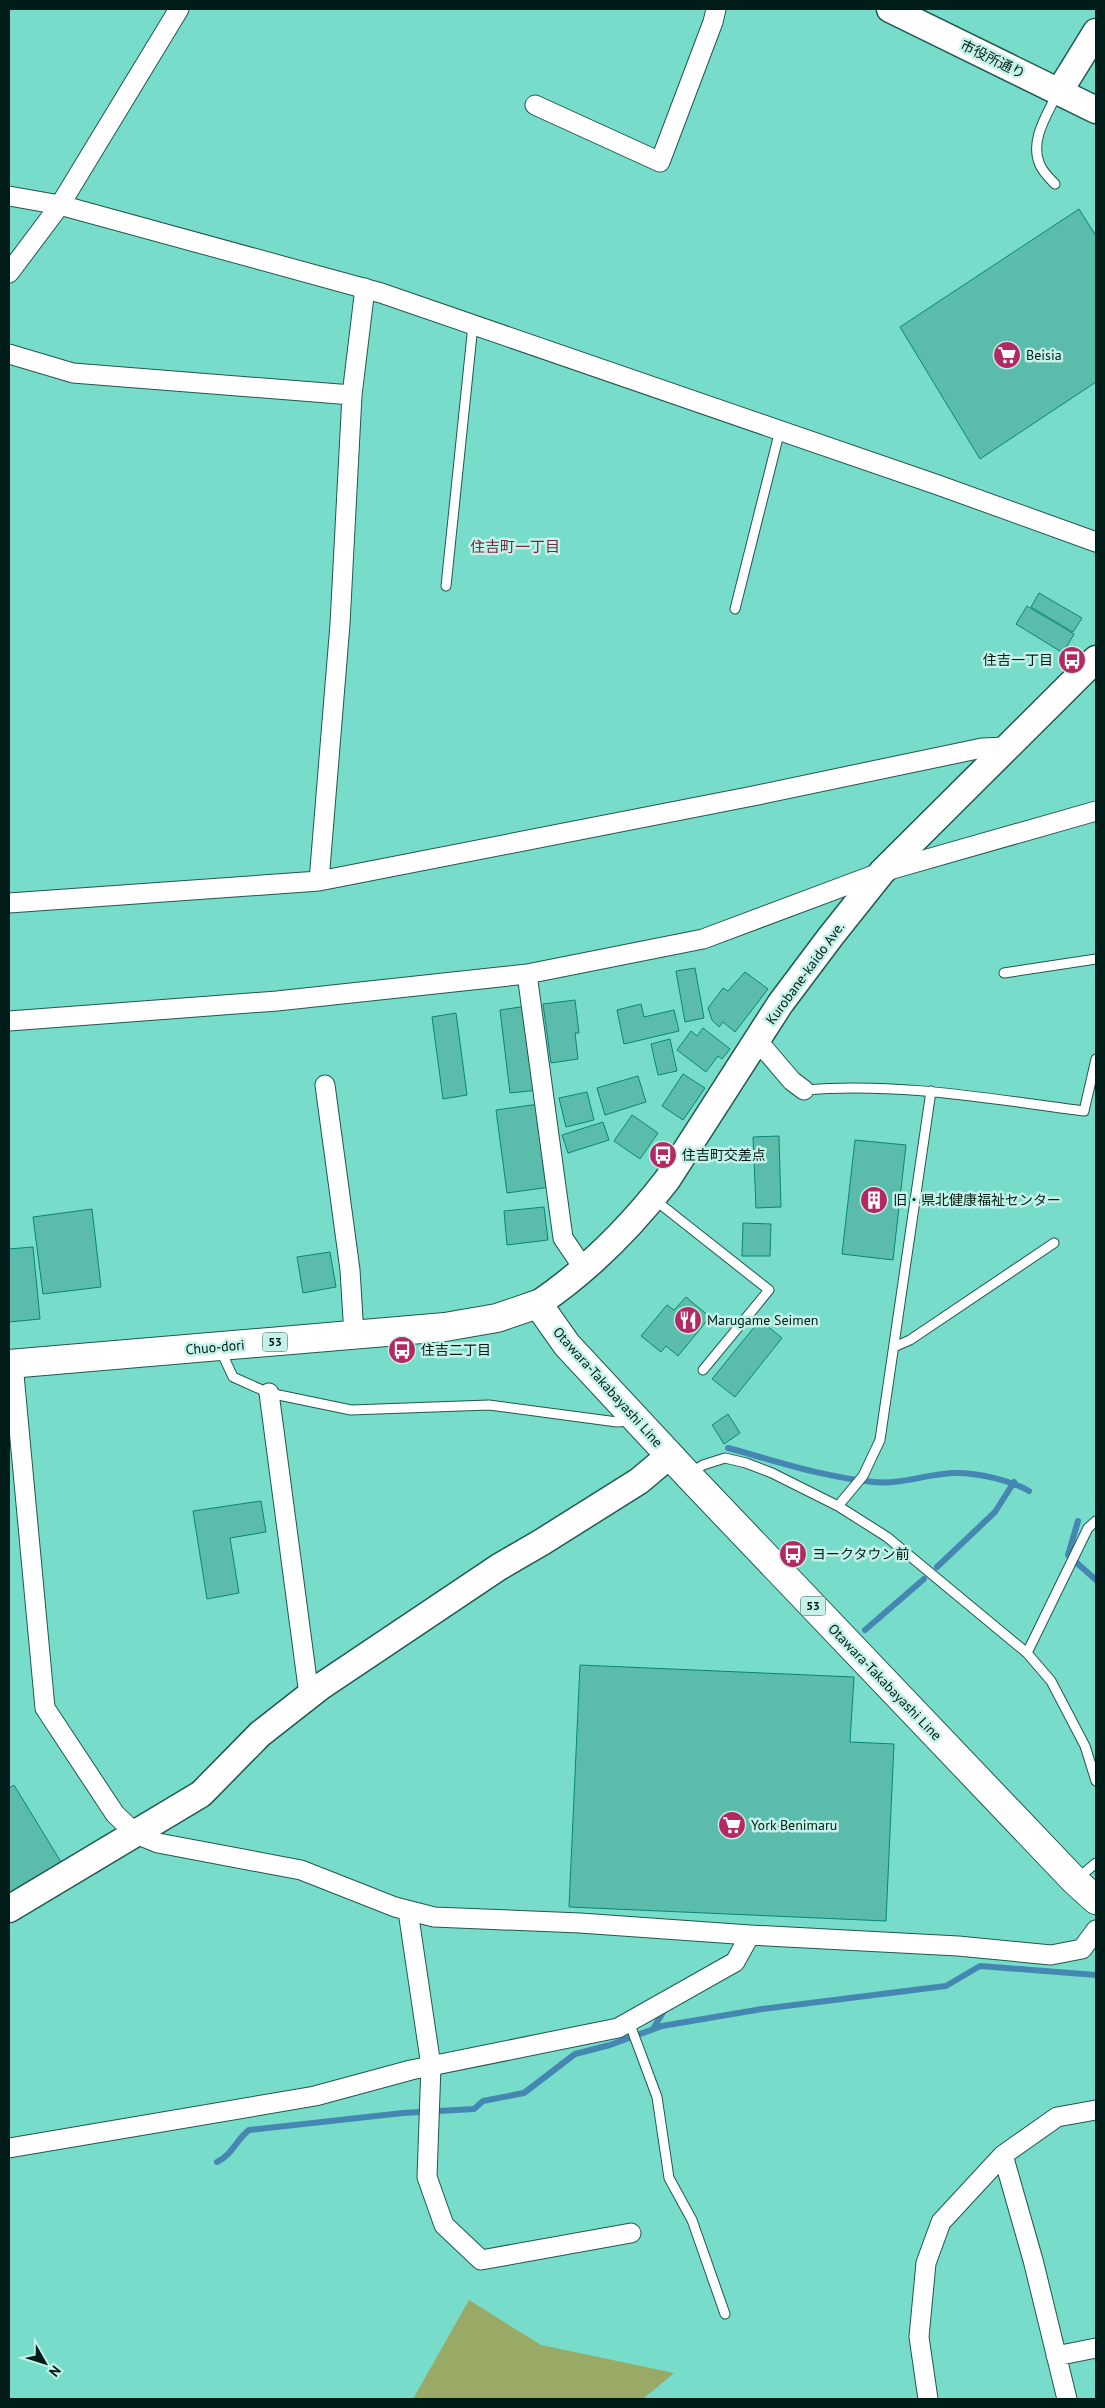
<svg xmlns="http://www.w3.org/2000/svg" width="1105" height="2408" font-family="'PT Sans','Noto Sans JP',sans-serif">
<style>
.green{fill:#9a6}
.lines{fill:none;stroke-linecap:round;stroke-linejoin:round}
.stream{stroke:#4587b3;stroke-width:6}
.building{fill:#5bbcab;stroke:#088676}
.lane-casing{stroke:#21584f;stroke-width:11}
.street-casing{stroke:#21584f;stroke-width:21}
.secondary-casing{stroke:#21584f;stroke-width:29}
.primary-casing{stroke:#21584f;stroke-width:30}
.lane{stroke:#fff;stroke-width:9}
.street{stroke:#fff;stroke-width:19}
.secondary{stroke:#fff;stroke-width:26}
.primary{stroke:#fff;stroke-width:28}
.labels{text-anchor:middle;stroke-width:5;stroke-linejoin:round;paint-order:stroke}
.shield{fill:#c4f2e8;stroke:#3b5c56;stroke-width:1}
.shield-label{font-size:12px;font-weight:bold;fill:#001c18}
.street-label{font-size:14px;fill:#001c18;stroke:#c4f2e8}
.poi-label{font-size:14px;fill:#001c18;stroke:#c4f2e8;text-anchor:start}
.neighbourhood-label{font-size:15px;fill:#6f2b43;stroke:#c4f2e8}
</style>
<rect width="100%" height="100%" fill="#77dcc9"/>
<path class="green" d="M469 2300 541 2345 674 2373 643 2399H413Z"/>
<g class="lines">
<path class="stream" d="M728 1448C776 1461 823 1477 873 1482 904 1485 928 1473 956 1473 978 1473 1010 1480 1029 1491
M1078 1521 1068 1555 1096 1580
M937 1567 995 1512 1014 1482
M865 1630 924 1579
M653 2029 665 2009
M217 2162C232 2155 236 2140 249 2130L403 2113 474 2109 483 2101 524 2093 575 2054 610 2045 662 2026 762 2009 946 1986 980 1966 1096 1975"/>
</g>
<path class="building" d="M1079 209 1096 236V382L980 459 900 327Z
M1039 593 1082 618 1073 632 1031 607Z
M1027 606 1074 634 1063 653 1016 624Z
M695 968 704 1018 685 1022 676 971Z
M745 972 768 989 735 1032 723 1022 719 1027 712 1020 708 1008 723 988 728 991Z
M575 1000 579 1033H575L578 1059 551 1063 543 1004Z
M641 1004 644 1017 674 1010 679 1031 624 1044 617 1010Z
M527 1006 538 1090 510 1093 500 1010Z
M456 1013 467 1095 443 1099 432 1017Z
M703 1028 730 1049 722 1059 718 1056 706 1072 677 1050 691 1031 697 1036Z
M670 1039 677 1071 658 1075 651 1044Z
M683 1074 705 1088 683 1120 662 1106Z
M638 1076 646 1102 605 1115 597 1088Z
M587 1092 594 1120 566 1127 559 1098Z
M539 1104 550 1187 507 1193 496 1110Z
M632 1115 658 1133 640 1159 614 1141Z
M603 1122 609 1140 568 1153 562 1135Z
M779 1136 781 1207 756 1208 753 1137Z
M855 1140 906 1145 893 1260 842 1254Z
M544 1207 548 1240 507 1245 504 1211Z
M92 1209 101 1287 43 1294 33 1217Z
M743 1223 771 1224 770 1256H742Z
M33 1247 40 1319 9 1322V1249Z
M330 1252 336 1287 303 1293 297 1257Z
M686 1297 710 1317 678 1356 666 1346 661 1352 641 1336 667 1305 674 1310Z
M760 1320 782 1338 735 1397 712 1379Z
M728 1414 740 1433 724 1444 712 1425Z
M261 1501 266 1532 230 1538 239 1593 207 1599 193 1511Z
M580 1665 854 1677 850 1742 894 1744 886 1921 569 1907Z
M14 1785 61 1862 9 1893V1788Z"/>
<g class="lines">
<g class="lane-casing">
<path id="lane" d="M1055 184C1050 179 1043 172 1040 165 1029 141 1047 115 1057 94
M446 586 473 325
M735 609 780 430
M1004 973 1096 959
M804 1090C898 1082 991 1099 1084 1111L1096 1059
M655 1200 769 1290 703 1370
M894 1347 910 1340 1054 1243
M220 1349 233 1377 269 1393 351 1410 489 1405 617 1422 630 1421
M690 1473 703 1465 725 1458 746 1463 772 1473 838 1506 887 1537 1027 1653 1051 1681 1085 1746 1096 1781
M838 1506 863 1476 880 1440 931 1091
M1027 1653 1088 1528 1096 1521
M1077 1879 1096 1863
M629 2022 657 2097 669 2178 692 2220 725 2314"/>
</g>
<g class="street-casing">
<path id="street" d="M535 105 660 162 713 22 716 9
M9 196 60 205 381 293 938 485 1096 542
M9 273 60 205 179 9
M9 354 73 373 352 395
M319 881 340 624 352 395 365 288
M9 903 319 881 753 796 982 748 1006 747
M527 974 563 1238 584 1269
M9 1021 277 1001 527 974 703 939 882 872 1096 811
M756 1039 792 1081 804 1090
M325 1085 350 1270 354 1335
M13 1364 45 1708 115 1814 136 1834 158 1843 301 1870 395 1907 434 1917 580 1923 750 1935 958 1946 1051 1955 1082 1949 1096 1930
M269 1393 309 1695
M408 1911 431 2066 427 2177 444 2225 481 2260 631 2233
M9 2148 315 2096 411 2070 618 2028 735 1962 750 1935
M1003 2155 1033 2260 1067 2399
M1056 2356 1096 2348
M928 2399 919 2337 926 2263 941 2222 1003 2155 1057 2117 1096 2110"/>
</g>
<g class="secondary-casing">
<path id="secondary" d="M890 9 1096 110
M1059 92 1096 32
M538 1304C588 1270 630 1228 667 1180L780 1004 831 936 882 872 1096 659
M9 1909 201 1794 260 1734 320 1687 499 1567 542 1542 639 1481 670 1455"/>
</g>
<g class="primary-casing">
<path id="primary" d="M9 1364 445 1327 497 1318 538 1304 567 1345 688 1475 1075 1881 1096 1900"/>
</g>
<use href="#lane" class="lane"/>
<use href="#street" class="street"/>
<use href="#secondary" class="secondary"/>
<use href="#primary" class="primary"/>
</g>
<defs>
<g id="supermarket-disc" transform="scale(1.4375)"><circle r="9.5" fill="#b42964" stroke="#c4f2e8"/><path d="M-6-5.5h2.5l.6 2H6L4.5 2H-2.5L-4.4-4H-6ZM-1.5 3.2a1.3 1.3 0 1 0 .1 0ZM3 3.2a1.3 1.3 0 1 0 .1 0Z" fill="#fff"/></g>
<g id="bus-disc" transform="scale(1.4375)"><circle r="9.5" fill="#b42964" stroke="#c4f2e8"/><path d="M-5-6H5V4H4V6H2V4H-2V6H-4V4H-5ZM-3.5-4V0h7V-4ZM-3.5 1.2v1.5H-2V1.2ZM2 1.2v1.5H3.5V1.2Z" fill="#fff"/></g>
<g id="building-disc" transform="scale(1.4375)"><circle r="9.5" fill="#b42964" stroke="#c4f2e8"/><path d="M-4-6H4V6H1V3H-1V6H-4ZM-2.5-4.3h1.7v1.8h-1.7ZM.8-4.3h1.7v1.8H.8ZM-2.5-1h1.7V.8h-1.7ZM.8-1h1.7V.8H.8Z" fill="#fff"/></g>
<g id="restaurant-disc" transform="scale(1.4375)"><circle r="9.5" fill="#b42964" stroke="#c4f2e8"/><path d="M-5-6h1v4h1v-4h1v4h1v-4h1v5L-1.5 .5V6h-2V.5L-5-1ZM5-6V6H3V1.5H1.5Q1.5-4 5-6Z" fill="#fff"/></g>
</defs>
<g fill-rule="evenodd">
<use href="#supermarket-disc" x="1007" y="355"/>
<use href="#bus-disc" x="1072" y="660"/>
<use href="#bus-disc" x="663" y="1155"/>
<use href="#building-disc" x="874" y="1200"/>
<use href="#restaurant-disc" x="688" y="1320"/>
<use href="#bus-disc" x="402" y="1350"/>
<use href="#bus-disc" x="793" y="1554"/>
<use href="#supermarket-disc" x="732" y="1825"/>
</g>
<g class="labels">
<g class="shield">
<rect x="262.5" y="1332.5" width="25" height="19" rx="4"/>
<rect x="800.5" y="1596.5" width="25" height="19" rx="4"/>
</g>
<g class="shield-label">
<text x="275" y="1346">53</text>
<text x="813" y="1610">53</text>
</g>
<g class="street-label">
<text transform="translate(993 59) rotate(26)" y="5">市役所通り</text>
<text transform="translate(805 973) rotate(-54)" y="5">Kurobane-kaido Ave.</text>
<text transform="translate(215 1347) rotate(-5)" y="5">Chuo-dori</text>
<text transform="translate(608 1387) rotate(48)" y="5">Otawara-Takabayashi Line</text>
<text transform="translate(885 1682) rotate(46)" y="5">Otawara-Takabayashi Line</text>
</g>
<g class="poi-label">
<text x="1026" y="360">Beisia</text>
<text x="1053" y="665" text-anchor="end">住吉一丁目</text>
<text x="682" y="1160">住吉町交差点</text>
<text x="893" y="1205">旧・県北健康福祉センター</text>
<text x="707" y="1325">Marugame Seimen</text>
<text x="421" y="1355">住吉二丁目</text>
<text x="812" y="1559">ヨークタウン前</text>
<text x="751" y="1830">York Benimaru</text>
</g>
<g class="neighbourhood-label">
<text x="515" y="552">住吉町一丁目</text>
</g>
</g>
<rect width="1105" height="2408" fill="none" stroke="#001c18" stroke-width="20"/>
<g transform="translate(45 2363) rotate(129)" stroke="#c4f2e8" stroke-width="4" paint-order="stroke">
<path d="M0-4L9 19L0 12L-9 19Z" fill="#001c18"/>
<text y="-8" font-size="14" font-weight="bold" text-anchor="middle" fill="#001c18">N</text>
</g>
</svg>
